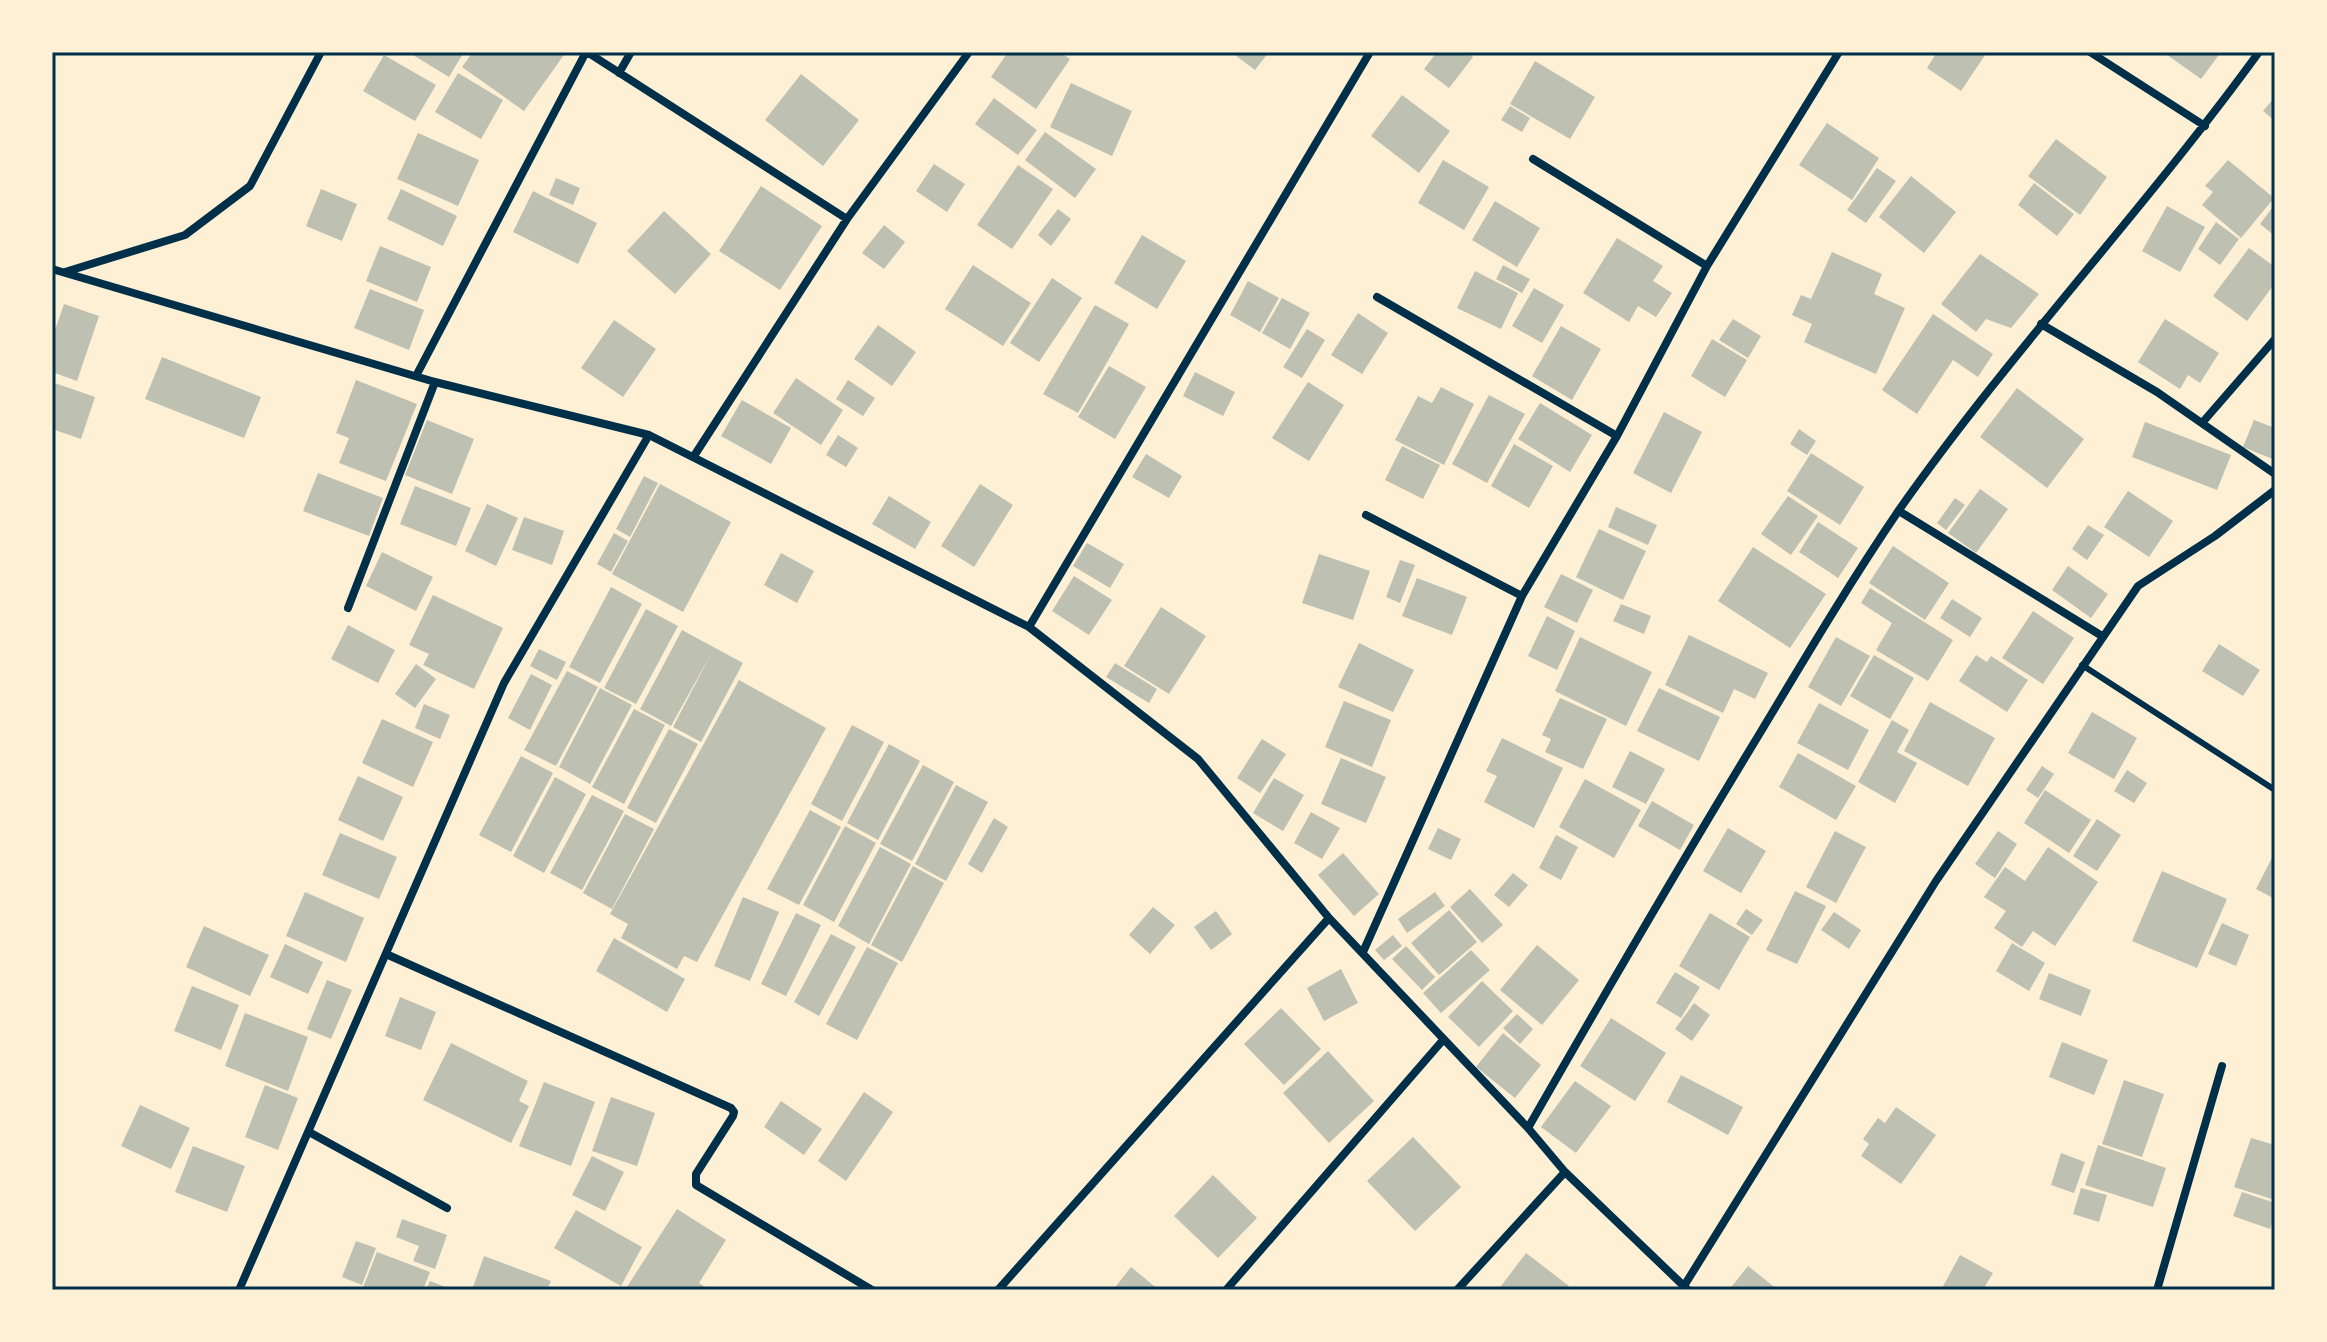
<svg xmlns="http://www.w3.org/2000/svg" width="2327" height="1342" font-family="Rubik,sans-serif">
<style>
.building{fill:#bec0b2}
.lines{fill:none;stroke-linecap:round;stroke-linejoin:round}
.service{stroke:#003049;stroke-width:6}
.minor{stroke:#003049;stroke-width:8}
.neatline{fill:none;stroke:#003049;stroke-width:3}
</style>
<rect width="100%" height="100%" fill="#fdf0d5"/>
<path class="building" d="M408 52H464L449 77Z
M473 52H566L524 111 462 67Z
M1008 52H1060L1070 59 1036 109 991 77Z
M1231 52H1269L1255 70Z
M1437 52H1467L1473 57 1449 88 1424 69Z
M1937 52H1987L1961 91 1927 68Z
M2163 52H2221L2201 79Z
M384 55 436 85 415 121 363 91Z
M1535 61 1595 97 1570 139 1510 104Z
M458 73 503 100 481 139 435 112Z
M801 74 859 120 823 166 765 120Z
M1071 83 1132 111 1112 156 1050 127Z
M1402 95 1450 131 1419 173 1371 136Z
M2275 97V121L2263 111Z
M994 98 1037 130 1018 155 975 124Z
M1510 106 1530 118 1522 132 1501 120Z
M1827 123 1879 158 1852 200 1799 165Z
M1045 132 1096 169 1075 198 1025 160Z
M418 133 479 160 458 206 397 179Z
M2056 139 2107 177 2080 215 2028 176Z
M1443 160 1489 187 1464 230 1418 203Z
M2228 160 2274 198 2241 238 2202 205 2213 192 2205 186Z
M934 164 965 184 947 212 916 191Z
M1018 165 1053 189 1012 249 977 225Z
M1877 168 1896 181 1866 223 1847 210Z
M1911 176 1956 212 1924 253 1879 217Z
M556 178 580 188 573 205 549 195Z
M2034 183 2074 214 2057 236 2018 205Z
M761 186 822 226 780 290 719 251Z
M321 189 357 204 342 241 306 226Z
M401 189 457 216 443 246 387 219Z
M533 191 597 223 578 264 513 232Z
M1495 201 1540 228 1517 267 1472 240Z
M2275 204V236L2260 224Z
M2167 206 2205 227 2180 272 2142 251Z
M1058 209 1071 219 1051 246 1038 235Z
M664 211 711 254 675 294 627 251Z
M2216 222 2239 239 2220 265 2198 249Z
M884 225 905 242 884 269 862 253Z
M1142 235 1186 261 1157 309 1114 283Z
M1617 238 1663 266 1653 281 1672 293 1656 317 1638 306 1629 322 1583 293Z
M380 246 431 267 417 302 366 281Z
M2249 248 2275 267V283L2247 321 2213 296Z
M1832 252 1882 274 1874 294 1905 308 1876 374 1804 342 1812 324 1792 315 1801 295 1811 299Z
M1980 254 2039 294 2011 328 1986 319 1976 332 1941 304Z
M973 265 1031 303 1003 346 945 309Z
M1503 265 1530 279 1522 293 1496 279Z
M1475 271 1518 293 1501 329 1457 308Z
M1052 278 1082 298 1039 362 1010 343Z
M1248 281 1279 298 1260 332 1230 315Z
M1534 288 1564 305 1542 343 1512 326Z
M370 289 424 310 409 350 354 328Z
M1282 298 1310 313 1290 349 1262 333Z
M64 304 99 316 77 381 52 372V333H54Z
M1095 305 1129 324 1078 413 1043 394Z
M1358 313 1388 333 1362 374 1331 355Z
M1933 314 1993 354 1978 377 1953 360 1917 414 1882 390Z
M1733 319 1761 336 1748 358 1719 340Z
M2165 319 2219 353 2200 383 2188 375 2180 389 2138 362Z
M614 320 656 349 623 397 581 368Z
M878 325 916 352 892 386 854 359Z
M1561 326 1601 349 1572 400 1532 376Z
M1307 329 1325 340 1302 378 1283 367Z
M1712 339 1747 360 1725 397 1691 376Z
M162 357 261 397 244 438 145 399Z
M1109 366 1146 387 1115 439 1078 417Z
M1195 372 1235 392 1223 416 1183 396Z
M796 378 843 410 821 445 773 413Z
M356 380 417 404 386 481 339 463 349 438 336 433Z
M848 380 875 398 863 416 836 399Z
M52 382 95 397 81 439 52 429Z
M1308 382 1344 405 1309 461 1272 438Z
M1441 387 1474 404 1444 465 1395 440 1418 396 1432 403Z
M2017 388 2084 439 2047 488 1980 437Z
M1489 395 1525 414 1487 483 1452 464Z
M742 400 791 428 771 464 721 436Z
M1540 403 1592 435 1570 472 1518 439Z
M1664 412 1702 432 1671 493 1633 473Z
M427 420 474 439 452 494 405 475Z
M2254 420 2275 428V460L2243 447Z
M2145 422 2231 455 2217 490 2132 457Z
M1799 429 1816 441 1807 455 1790 444Z
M838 435 858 448 846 467 826 455Z
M1514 444 1553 466 1529 508 1491 486Z
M1402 446 1440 465 1423 499 1385 480Z
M1811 453 1864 487 1840 525 1787 491Z
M1146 454 1182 476 1169 498 1132 477Z
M318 473 383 498 369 536 303 511Z
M644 476 658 483 630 537 616 529Z
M660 484 731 522 683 612 612 574Z
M980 484 1013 505 974 567 941 546Z
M415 486 471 508 456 546 400 524Z
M1980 489 2008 509 1976 553 1948 533Z
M2128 491 2173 521 2149 557 2104 527Z
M889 496 931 522 915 549 872 524Z
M1788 496 1818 516 1791 555 1761 534Z
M1955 498 1965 505 1946 530 1937 523Z
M487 504 518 518 496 566 465 551Z
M1616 507 1657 525 1648 545 1608 527Z
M524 517 564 531 552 565 512 550Z
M1818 522 1858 548 1838 578 1799 552Z
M2088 525 2104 535 2087 560 2072 549Z
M1599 529 1646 551 1623 600 1576 577Z
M614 533 628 541 611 572 597 564Z
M1087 543 1124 564 1110 588 1073 566Z
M1893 546 1949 583 1925 620 1869 583Z
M1753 547 1826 594 1790 648 1718 601Z
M382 552 433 577 416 611 366 586Z
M781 553 814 571 797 603 764 585Z
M1319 554 1370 571 1353 620 1302 603Z
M1400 560 1415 565 1400 603 1386 597Z
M2068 566 2108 594 2091 618 2052 590Z
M1561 574 1593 590 1577 623 1544 607Z
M1074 576 1112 600 1089 635 1052 611Z
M1417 578 1467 597 1452 635 1402 616Z
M611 587 642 604 600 683 569 667Z
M1870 588 1953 640 1928 681 1876 650 1892 623 1861 603Z
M433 595 503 628 474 689 423 665 429 654 409 645Z
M1952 599 1982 618 1970 637 1940 618Z
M1621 604 1651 616 1644 634 1613 621Z
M1161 607 1206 636 1169 694 1124 666Z
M646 609 678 626 636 704 604 688Z
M2033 611 2074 638 2043 684 2002 658Z
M1547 616 1575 631 1557 670 1528 656Z
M348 625 395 650 378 683 331 659Z
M682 630 743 663 701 742 673 727 712 652 671 726 640 709Z
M1689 635 1768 673 1755 699 1734 689 1723 713 1665 685Z
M1580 637 1652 672 1626 726 1555 691Z
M1836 637 1870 656 1841 706 1808 687Z
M1359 643 1414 670 1393 712 1338 687Z
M2219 644 2260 670 2243 696 2202 671Z
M539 649 566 662 557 680 530 666Z
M1874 655 1914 678 1890 719 1850 696Z
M1976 655 1987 662 1991 656 2028 680 2007 712 1959 681Z
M1115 663 1157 689 1149 703 1106 677Z
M416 664 436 679 415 708 395 694Z
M567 671 598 687 556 766 524 750Z
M531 674 552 685 530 730 508 718Z
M739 680 826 728 697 962 684 956 677 969 621 938 628 924 610 914Z
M600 688 632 705 590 784 559 767Z
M1659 688 1720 717 1699 761 1637 731Z
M1560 698 1607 719 1583 769 1545 752 1551 739 1542 735Z
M1344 701 1391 720 1372 767 1325 747Z
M1930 702 1995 738 1968 786 1904 751Z
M1819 703 1869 730 1848 770 1797 743Z
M424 704 450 715 440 739 415 728Z
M634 709 665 725 624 804 592 787Z
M2092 712 2137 738 2114 779 2068 753Z
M382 719 433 742 413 787 362 763Z
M1892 720 1909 730 1897 752 1917 763 1895 803 1858 782Z
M852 725 884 742 842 821 811 804Z
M669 729 698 744 656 823 627 808Z
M1502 738 1563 768 1534 828 1484 802 1497 776 1486 771Z
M1262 739 1286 754 1260 793 1237 778Z
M889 744 920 761 878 840 847 823Z
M1630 751 1665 769 1646 804 1612 787Z
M1798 753 1856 786 1836 820 1779 787Z
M521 756 553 773 511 852 479 835Z
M1341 758 1386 777 1366 823 1321 804Z
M923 765 954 782 912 861 880 844Z
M2042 766 2054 774 2038 798 2026 790Z
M2127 770 2147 783 2134 803 2114 791Z
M358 776 403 797 383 841 338 820Z
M555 777 586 794 544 873 513 856Z
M1274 778 1304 795 1283 831 1253 813Z
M1585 779 1641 810 1614 858 1559 827Z
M956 785 988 802 946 881 915 864Z
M2045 790 2091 820 2069 853 2024 823Z
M592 795 624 811 582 890 550 873Z
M1652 801 1694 825 1680 850 1638 826Z
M810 810 841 827 799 905 767 889Z
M1311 812 1340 828 1322 859 1294 843Z
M625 814 654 829 612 909 583 893Z
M994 818 1008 827 982 873 968 864Z
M2097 819 2121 835 2097 871 2073 856Z
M845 826 876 843 834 922 803 905Z
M1438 828 1461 839 1451 860 1428 849Z
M1728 828 1766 851 1741 893 1703 871Z
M1835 831 1866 847 1836 903 1806 887Z
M1998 831 2017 844 1995 878 1975 864Z
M340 833 397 857 379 899 322 875Z
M1556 835 1578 847 1561 880 1539 868Z
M880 847 911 864 869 944 838 926Z
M2048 847 2098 882 2055 946 2033 931 2022 947 1994 928 2006 911 1984 897 2005 867 2025 881Z
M2275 852V899L2256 889Z
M1343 853 1379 894 1354 916 1318 875Z
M913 866 944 883 902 962 871 945Z
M2162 871 2227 899 2197 968 2132 941Z
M1513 873 1528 885 1509 907 1494 895Z
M1470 889 1503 925 1482 943 1450 907Z
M1795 891 1826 906 1797 964 1766 950Z
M305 892 364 918 346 962 286 936Z
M1435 892 1445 906 1407 933 1398 919Z
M743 897 779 912 750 981 714 966Z
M1153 907 1175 925 1150 954 1129 935Z
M1746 909 1763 920 1752 935 1736 924Z
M1449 910 1477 942 1439 975 1411 943Z
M1216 911 1232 934 1211 950 1194 927Z
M1834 912 1861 930 1849 949 1821 930Z
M796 913 821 925 786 996 761 984Z
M1710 913 1750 937 1719 990 1679 966Z
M2222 923 2249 935 2236 966 2208 954Z
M204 926 269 955 250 996 186 967Z
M831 934 856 947 819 1016 794 1002Z
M1393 935 1402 946 1384 960 1375 950Z
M614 938 685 979 667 1012 596 971Z
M2012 943 2045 963 2029 991 1996 971Z
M285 944 323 962 308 994 270 977Z
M1537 945 1579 980 1542 1025 1500 990Z
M1406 946 1435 977 1422 990 1392 959Z
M867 947 898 963 857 1040 826 1024Z
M1471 950 1490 970 1441 1013 1423 993Z
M1341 969 1358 1003 1324 1021 1307 988Z
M1675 972 1700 987 1681 1018 1656 1003Z
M2049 973 2091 990 2081 1016 2039 999Z
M327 980 352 990 331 1039 307 1029Z
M1482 981 1513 1011 1479 1047 1448 1017Z
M192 986 239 1005 221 1050 174 1031Z
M400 997 436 1012 421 1050 385 1036Z
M1694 1003 1710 1015 1692 1041 1675 1029Z
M1281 1008 1321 1049 1284 1085 1244 1044Z
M245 1013 308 1037 288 1091 225 1066Z
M1517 1014 1533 1029 1520 1044 1503 1028Z
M1611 1018 1666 1053 1635 1101 1580 1066Z
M1503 1033 1541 1065 1515 1098 1476 1067Z
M2062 1042 2108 1060 2094 1095 2049 1077Z
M451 1043 528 1081 519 1101 529 1106 511 1143 423 1100Z
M1328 1051 1374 1101 1329 1143 1283 1093Z
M1681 1075 1743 1107 1728 1135 1667 1102Z
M2124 1080 2164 1094 2142 1157 2102 1144Z
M1575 1081 1611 1106 1576 1153 1541 1127Z
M544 1082 595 1102 571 1166 519 1146Z
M265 1085 298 1098 278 1150 245 1137Z
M864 1092 893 1112 846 1181 818 1161Z
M611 1097 655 1113 637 1166 592 1151Z
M781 1101 822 1129 804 1155 764 1127Z
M140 1105 190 1128 171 1169 121 1146Z
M1896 1107 1936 1135 1901 1184 1861 1156 1869 1144 1863 1139 1878 1118 1885 1123Z
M1413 1137 1461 1187 1415 1231 1367 1181Z
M2251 1138 2275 1145V1200L2234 1187Z
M2098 1145 2166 1168 2153 1207 2085 1185Z
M193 1146 245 1166 227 1212 175 1192Z
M2061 1153 2085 1162 2074 1193 2051 1185Z
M592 1156 624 1172 605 1211 572 1195Z
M1213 1175 1257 1218 1218 1258 1174 1216Z
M2081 1188 2107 1195 2099 1222 2073 1214Z
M2242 1192 2275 1203V1214L2270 1229 2233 1216Z
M677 1209 726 1240 699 1283 710 1290H625Z
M576 1210 642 1247 621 1286 554 1248Z
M402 1219 447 1235 435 1269 413 1261 419 1246 396 1237Z
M356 1241 376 1248 362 1285 342 1277Z
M377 1252 430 1272 423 1290H362Z
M1526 1253 1569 1286 1566 1290H1498Z
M1960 1255 1993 1273 1983 1290H1941Z
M484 1256 551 1281 547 1290H472Z
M1748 1266 1778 1290H1729Z
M1131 1267 1159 1290H1113Z
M430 1281 453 1290H426Z"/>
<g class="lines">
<path class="service" d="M2082 665 2275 790"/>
<path class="minor" d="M587 52 847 219
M2090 52 2205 126
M619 73 631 52
M1533 159 1707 266
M52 269 435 382 649 435 1029 627 1198 759 1329 918 1528 1128 1565 1172 1688 1290
M65 272 185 235 250 186 321 52
M1377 297 1617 436
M2041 324 2157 392 2275 474
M416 376 586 52
M2202 423 2275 339
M694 456 847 219 969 52
M1899 511 2102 636
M1366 515 1522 596
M348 608 435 382
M1029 627 1370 52
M1363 952 1522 596 1617 436 1707 266 1839 52
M386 954 731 1108 734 1112 733 1116 696 1174V1185L872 1290
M1528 1128C1604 995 1681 863 1760 733 1805 658 1850 582 1899 510 2011 351 2145 209 2259 52
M309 1132 447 1208
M1684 1286 1936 881 2138 586 2215 536 2275 490
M239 1290 504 683 649 435
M998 1290 1329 918
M1226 1290 1443 1040
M1457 1290 1565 1172
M2157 1290 2222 1066"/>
</g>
<rect width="2327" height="1342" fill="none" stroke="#fdf0d5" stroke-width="108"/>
<rect x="54" y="54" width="2219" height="1234" class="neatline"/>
</svg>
